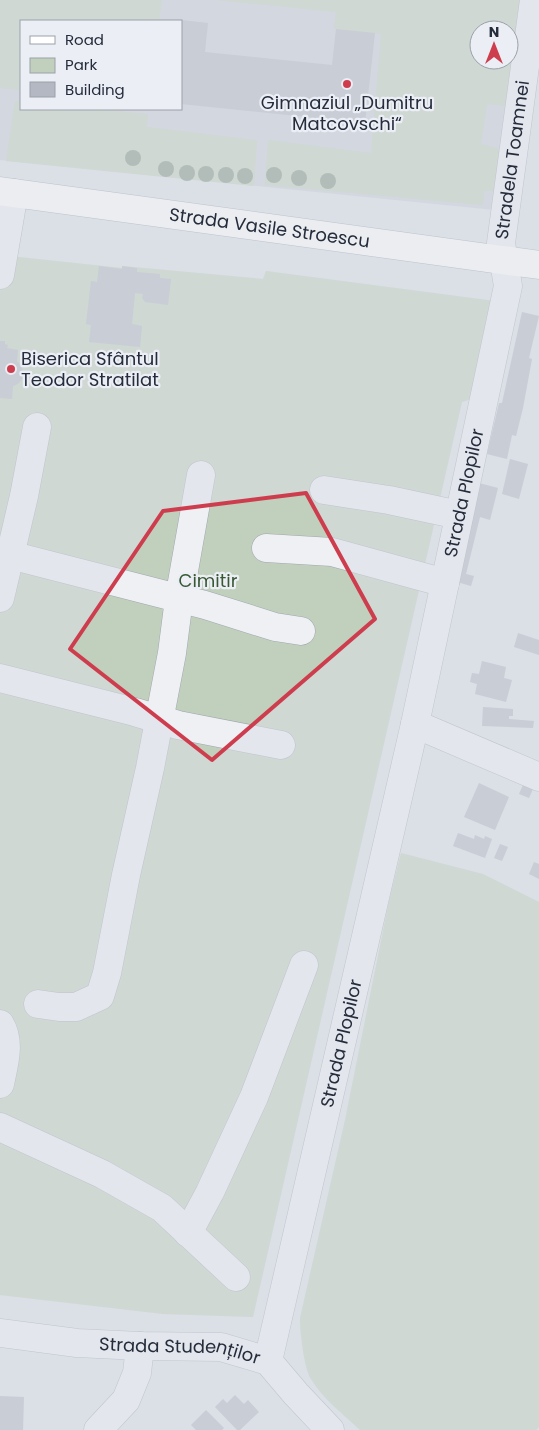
<svg xmlns="http://www.w3.org/2000/svg" width="539" height="1430" font-family="Poppins,sans-serif">
<style>
.built{fill:#caced8;fill-rule:evenodd}
.green{fill:#c1d0bc;fill-rule:evenodd}
.building{fill:#b3b8c3}
.lines{fill:none;stroke-linecap:round;stroke-linejoin:round}
.minor-casing{stroke:#a1a6b0;stroke-width:29}
.major-casing{stroke:#9ba3b2;stroke-width:29}
.minor{stroke:#eef0f4;stroke-width:28}
.major{stroke:#fff;stroke-width:28}
.tree{fill:#819584}
.marked{fill:none;stroke:#ce3d4e;stroke-width:4;stroke-linejoin:round}
.poi-dot{fill:#ce3d4e;stroke:#ebeef4;stroke-width:2}
.labels{text-anchor:middle;stroke-width:4.5;stroke-linejoin:round;paint-order:stroke}
.poi-label{font-size:18px;fill:#252d3c;stroke:#ebeef4}
.street-label{font-size:18px;fill:#252d3c;stroke:#ebeef4}
.park-label{font-size:18px;fill:#385833;stroke:#ebeef4}
</style>
<rect width="100%" height="100%" fill="#dbdfe6"/>
<path class="built" d="M0 0H525L495 210 0 160ZM21 21H181V109H21ZM479 30H509V60H479Z"/>
<path class="green" d="M0 0H162L159 21H21V90L0 88Z
M216 0H522L507 106 487 104 481 144 500 149 494 191H484L483 205 265 185 268 140 371 153 381 34 336 29 334 28 336 12ZM479 30H509V60H479Z
M15 101H21V109H95L148 114 147 127 257 140 254 186 6 161Z
M0 255 122 268V266L263 279 266 271 495 301 471 399 462 402 253 1317 163 1314 0 1295Z
M401 853 483 874 539 902V1427L536 1430H360C343 1414 323 1399 311 1379 304 1368 300 1332 300 1318L345 1120 389 901Z"/>
<path class="building" d="M181 20 208 23 205 52 332 65 336 29 375 33 365 123 181 104Z
M99 266 122 269V266L137 268V272L160 274V278L171 279 168 305 145 302 142 298 143 294 135 293 132 324 142 326 140 347 89 342 91 325 86 324 91 281 97 282Z
M522 312 539 316 529 358 532 359 523 408 516 436 512 435 507 459 487 454 499 403H502Z
M0 341H5V344L8 345 7 348 18 350 17 361 21 366 23 372 22 379 18 384 13 386 12 399 0 398Z
M510 459 528 464 519 499 502 494Z
M479 483 498 488 490 520 480 517 466 574 474 576 471 586 457 582Z
M518 633 539 640V655L514 647Z
M482 661 506 667 504 678 512 680 506 702 475 694 477 684 470 682 472 673 479 674Z
M483 707 513 709V716H509V719L534 721 533 728 482 726Z
M479 783 509 797 495 830 464 817Z
M523 785 533 789 529 798 519 794Z
M458 833 474 839 475 835 484 839 485 836 492 839 485 858 453 846Z
M500 844 508 847 502 861 494 858Z
M534 862 539 864V879L529 874Z
M235 1395 244 1404 248 1400 259 1412 240 1430H237L215 1407 223 1399 227 1403Z
M0 1396 24 1397 23 1430H0Z
M206 1410 224 1428 222 1430H196L191 1425Z"/>
<g class="lines">
<g class="minor-casing">
<g id="minor">
<path d="M0 275 14 193"/>
<path d="M324 490 389 500 459 515"/>
<path d="M266 548 332 552 445 583"/>
<path d="M10 555 205 605 275 627 301 631"/>
<path d="M0 598 24 496 37 427"/>
<path d="M0 678 135 712 178 725 281 745"/>
<path d="M415 724 539 777"/>
<path d="M38 1004 59 1007H76L100 996 107 973 126 875 150 768 172 653 179 599 201 475"/>
<path d="M0 1024C11 1042 4 1064 0 1084"/>
<path d="M0 1127 102 1174 162 1208 236 1277"/>
<path d="M188 1233 210 1192 254 1097 304 965"/>
<path id="s1" d="M0 1333 77 1343 140 1346 221 1347 268 1361 296 1394 330 1430"/>
<path id="s2" d="M268 1361 415 724 508 286 501 243 534 0"/>
<path d="M98 1430 126 1400 137 1373 140 1346"/>
</g>
</g>
<g class="major-casing">
<g id="major">
<path id="s3" d="M0 191 539 265"/>
</g>
</g>
<use href="#minor" class="minor"/>
<use href="#major" class="major"/>
</g>
<g class="tree">
<circle cx="133" cy="158" r="8"/>
<circle cx="166" cy="169" r="8"/>
<circle cx="187" cy="173" r="8"/>
<circle cx="206" cy="174" r="8"/>
<circle cx="226" cy="175" r="8"/>
<circle cx="274" cy="175" r="8"/>
<circle cx="245" cy="176" r="8"/>
<circle cx="299" cy="178" r="8"/>
<circle cx="328" cy="181" r="8"/>
</g>
<path d="M0 0H539V1430H0ZM306 493 375 619 212 760 70 649 163 511Z" fill="#dbdfe6" fill-opacity=".55" fill-rule="evenodd"/>
<path class="marked" d="M306 493 375 619 212 760 70 649 163 511Z"/>
<g class="poi-dot">
<circle cx="347" cy="84" r="5"/>
<circle cx="11" cy="369" r="5"/>
</g>
<g class="labels">
<g class="poi-label">
<text x="347" y="109">Gimnaziul „Dumitru<tspan x="347" dy="21">Matcovschi“</tspan></text>
<text x="21" y="365" text-anchor="start">Biserica Sfântul<tspan x="21" dy="21">Teodor Stratilat</tspan></text>
</g>
<g class="street-label">
<text dy="6" stroke="none"><textPath href="#s2" startOffset="1229">Stradela Toamnei</textPath></text>
<text dy="6" stroke="none"><textPath href="#s3" startOffset="272">Strada Vasile Stroescu</textPath></text>
<text dy="6" stroke="none"><textPath href="#s2" startOffset="890">Strada Plopilor</textPath></text>
<text dy="6" stroke="none"><textPath href="#s2" startOffset="326">Strada Plopilor</textPath></text>
<text dy="6" stroke="none"><textPath href="#s1" startOffset="181">Strada Studenților</textPath></text>
</g>
<g class="park-label">
<text x="208" y="587">Cimitir</text>
</g>
</g>
<rect x="20" y="20" width="162" height="90" fill="#ebeef4" stroke="#9ca1aa"/>
<rect x="30" y="36" width="25" height="8" fill="#ffffff" stroke="#9ca1aa"/>
<text x="65" y="45" font-size="15" fill="#252d3c">Road</text>
<rect x="30" y="58" width="25" height="15" fill="#c1d0bc" stroke="#9ca1aa"/>
<text x="65" y="70" font-size="15" fill="#252d3c">Park</text>
<rect x="30" y="82" width="25" height="15" fill="#b3b8c3" stroke="#9ca1aa"/>
<text x="65" y="95" font-size="15" fill="#252d3c">Building</text>
<g transform="translate(494 45)"><circle r="24" fill="#ebeef4" stroke="#9ca1aa"/>
<path d="M0-4L9 19L0 12L-9 19Z" fill="#ce3d4e"/>
<text y="-8" font-size="14" font-weight="bold" text-anchor="middle" fill="#252d3c">N</text>
</g>
</svg>
